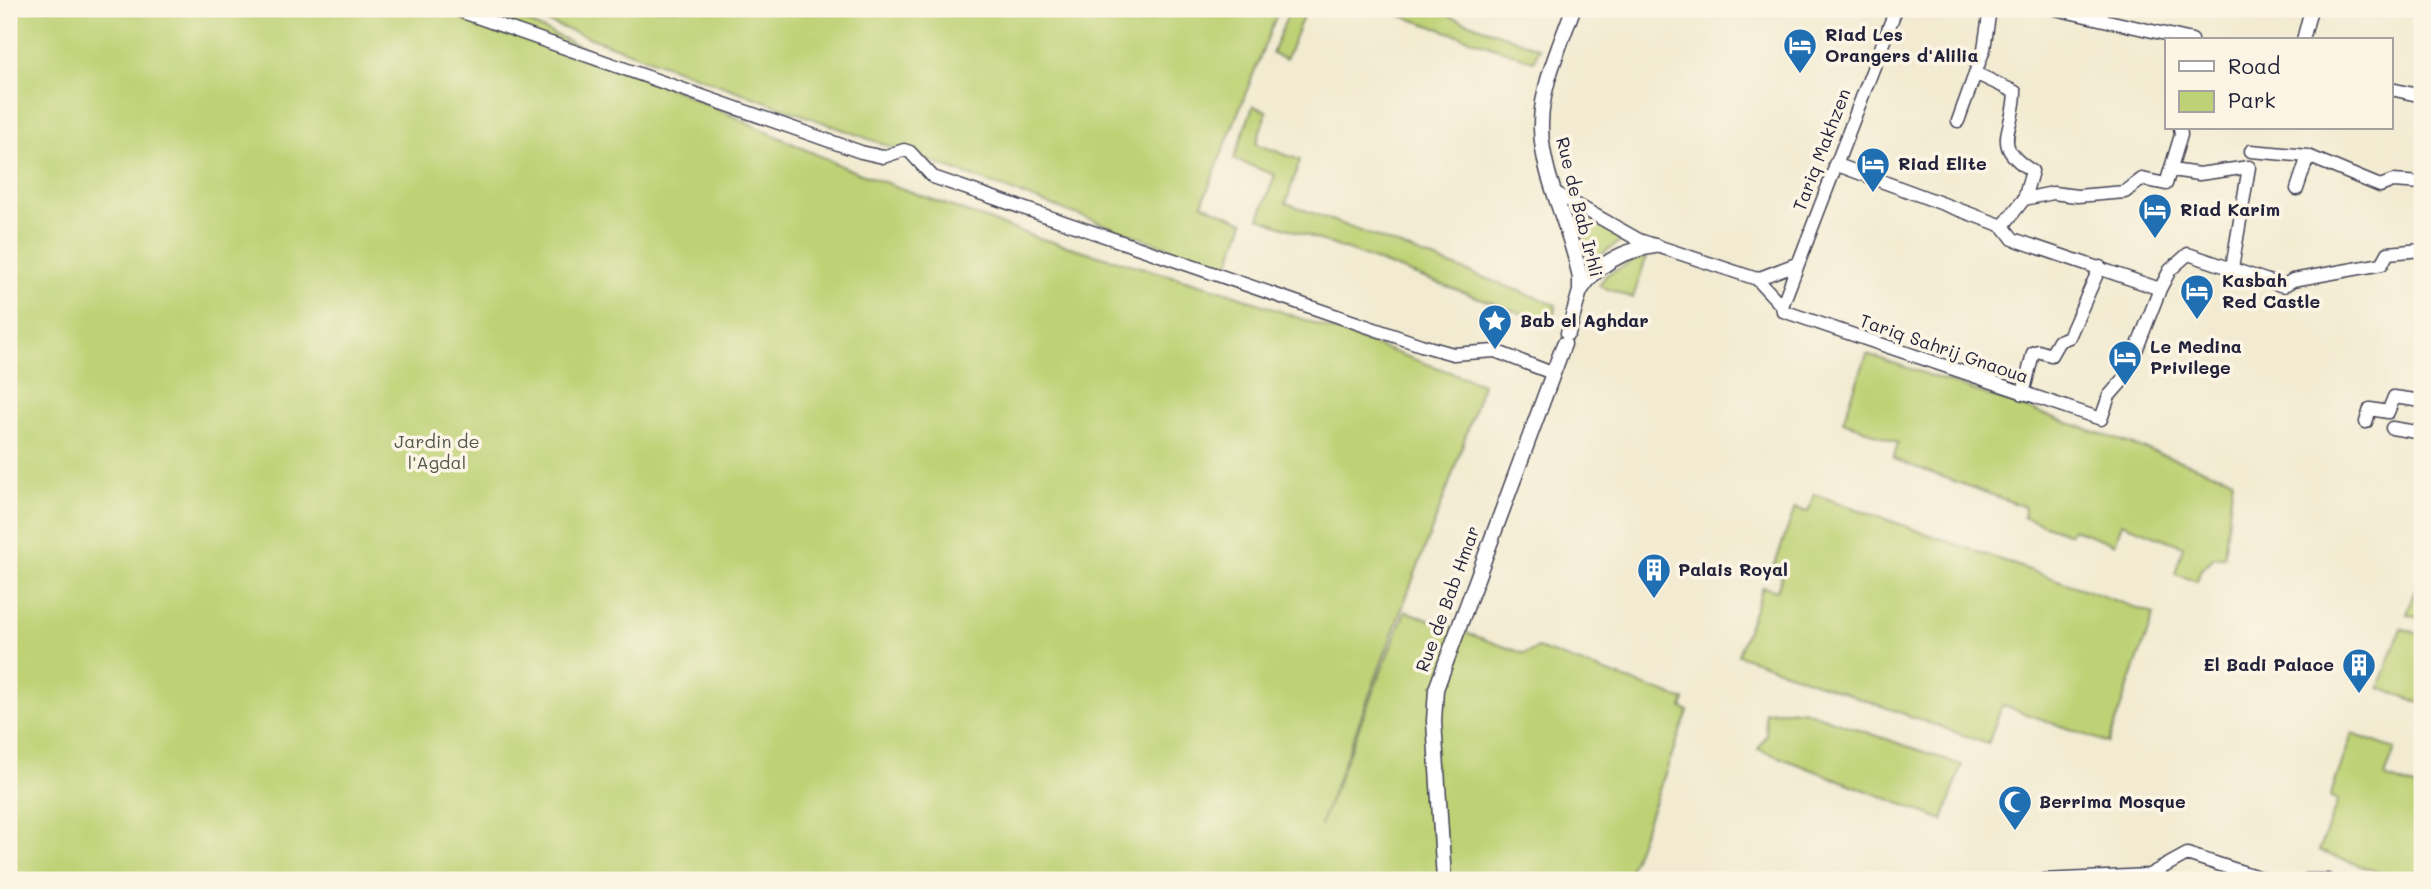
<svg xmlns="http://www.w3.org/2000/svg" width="2431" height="889" font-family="Mali,sans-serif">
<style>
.green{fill:#bed175;stroke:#707a58;stroke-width:2}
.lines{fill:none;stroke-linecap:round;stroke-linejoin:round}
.minor-casing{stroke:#414052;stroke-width:15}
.major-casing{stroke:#414052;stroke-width:17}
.minor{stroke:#fff;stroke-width:12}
.major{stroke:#fff;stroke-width:14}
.labels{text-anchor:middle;stroke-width:7;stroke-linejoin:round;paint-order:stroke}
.poi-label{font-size:18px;font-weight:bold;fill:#22223b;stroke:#fcf5e5;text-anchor:start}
.street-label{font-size:18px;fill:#22223b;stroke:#fcf5e5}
.park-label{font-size:18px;fill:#51574c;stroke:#fcf5e5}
</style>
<rect width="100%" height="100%" fill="#fcf5e5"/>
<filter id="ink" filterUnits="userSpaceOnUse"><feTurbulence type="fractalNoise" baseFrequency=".0143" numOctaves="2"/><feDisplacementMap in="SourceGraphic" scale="14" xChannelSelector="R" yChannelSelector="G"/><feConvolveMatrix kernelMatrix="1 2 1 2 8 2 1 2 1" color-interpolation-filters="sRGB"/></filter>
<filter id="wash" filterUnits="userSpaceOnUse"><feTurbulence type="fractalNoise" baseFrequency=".00686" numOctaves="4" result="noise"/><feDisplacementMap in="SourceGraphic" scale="28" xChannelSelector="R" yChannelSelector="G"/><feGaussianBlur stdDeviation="1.57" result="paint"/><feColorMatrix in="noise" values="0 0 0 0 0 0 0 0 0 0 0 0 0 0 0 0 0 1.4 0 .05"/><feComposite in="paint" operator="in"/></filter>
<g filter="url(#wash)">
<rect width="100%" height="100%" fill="#f2ebd1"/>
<path class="green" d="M9 9H499L848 169 1035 237 1224 291 1483 384 1452 476 1320 826 1405 611 1525 654 1538 648 1685 700 1682 708 1688 711 1626 880H9Z
M511 9H1279L1202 204 1244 222 1227 269Z
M1290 9H1306L1286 59 1272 54Z
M1381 9H1430L1539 48 1534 61Z
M1253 106 1267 111 1256 144 1300 160 1286 203 1556 305 1551 324 1259 218 1275 175 1234 159Z
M1583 214 1624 239 1593 260 1588 258 1578 217Z
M1642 257 1646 258 1633 298 1599 286 1606 275Z
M1867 354 2233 479 2224 557H2215L2201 569 2197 581 2175 574 2183 546 2122 523 2115 544 2073 529 2070 534 2023 517 2025 507 1893 459 1898 443 1843 421Z
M1814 494 2154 614 2108 743 2002 705 1988 744 1738 655 1763 587 1777 591 1782 575 1772 572 1795 508 1808 512Z
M2422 573V620L2407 614Z
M2401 628 2422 635V703L2379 688Z
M1802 710 1962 765 1943 820 1758 749 1766 735 1765 712Z
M2352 734 2395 749 2385 777 2422 790V880H2400L2319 851 2338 800 2330 797Z"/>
</g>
<g filter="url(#ink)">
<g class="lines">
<g class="minor-casing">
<path id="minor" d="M454 9 861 152 883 157 904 150 910 152 933 177 1421 345 1453 354 1495 351 1552 373
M2055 9 2192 40
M2303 40 2311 9
M1975 73 2015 92C2014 133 1989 144 2032 171L2024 199
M2391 89 2422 96
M1958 121 1984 49 1990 9
M2251 151 2308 156 2297 189
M2308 156 2380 186 2393 181 2422 183
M1835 164 2003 226
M2172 170 2199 174 2249 167 2232 268
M1556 193 1639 240 1757 279 1782 306 1783 311 2101 419 2109 396 2123 380 2130 366 2160 289
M2003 226 2013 239 2160 289 2170 270 2188 254 2283 286 2293 280 2382 264 2388 253 2422 250
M2003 226 2024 199 2053 193 2077 196 2125 192 2142 179 2166 184 2181 135 2180 128
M1757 279 1796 264
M1782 306 1896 9
M2023 394 2033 353 2038 351 2051 355 2059 341 2069 337 2100 267
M2366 422 2370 409 2388 412 2394 397 2422 401
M2392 428 2422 433
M2043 880 2149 875 2187 854 2267 880
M2307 880H2327"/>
</g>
<g class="major-casing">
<path id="major" d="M1580 291C1597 264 1624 250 1655 246
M1568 333 1580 291V279C1572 228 1542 180 1541 128 1540 88 1560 46 1573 9
M1444 880 1434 721 1436 689 1564 344"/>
</g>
<use href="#minor" class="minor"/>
<use href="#major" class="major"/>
</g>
</g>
<defs>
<g id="hotel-pin" transform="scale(1.75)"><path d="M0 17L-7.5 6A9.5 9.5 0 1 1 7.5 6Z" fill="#1f6fb2" stroke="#fcf5e5"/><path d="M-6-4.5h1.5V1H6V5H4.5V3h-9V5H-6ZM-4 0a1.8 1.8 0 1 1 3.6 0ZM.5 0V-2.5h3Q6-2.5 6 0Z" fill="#fff"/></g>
<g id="sight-pin" transform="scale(1.75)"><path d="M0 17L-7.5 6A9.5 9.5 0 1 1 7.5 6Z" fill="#1f6fb2" stroke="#fcf5e5"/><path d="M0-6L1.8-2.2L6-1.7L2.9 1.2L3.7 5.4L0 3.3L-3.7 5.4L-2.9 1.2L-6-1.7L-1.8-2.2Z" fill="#fff"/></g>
<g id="building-pin" transform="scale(1.75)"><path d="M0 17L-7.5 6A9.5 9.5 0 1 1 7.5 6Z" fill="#1f6fb2" stroke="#fcf5e5"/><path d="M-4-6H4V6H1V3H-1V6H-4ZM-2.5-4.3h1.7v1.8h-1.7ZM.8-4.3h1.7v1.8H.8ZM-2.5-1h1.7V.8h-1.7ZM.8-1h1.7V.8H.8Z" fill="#fff"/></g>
<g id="mosque-pin" transform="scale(1.75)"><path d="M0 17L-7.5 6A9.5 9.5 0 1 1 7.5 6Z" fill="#1f6fb2" stroke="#fcf5e5"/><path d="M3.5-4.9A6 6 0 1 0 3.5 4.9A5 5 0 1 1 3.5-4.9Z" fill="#fff"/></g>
</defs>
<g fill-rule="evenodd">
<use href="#hotel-pin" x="1800" y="45"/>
<use href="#hotel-pin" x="1873" y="164"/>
<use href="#hotel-pin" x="2155" y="210"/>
<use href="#hotel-pin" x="2197" y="291"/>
<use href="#sight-pin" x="1495" y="321"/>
<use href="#hotel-pin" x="2125" y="357"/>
<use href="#building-pin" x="1654" y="570"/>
<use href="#building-pin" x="2359" y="665"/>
<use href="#mosque-pin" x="2015" y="802"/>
</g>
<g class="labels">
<g class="poi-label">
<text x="1825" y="41">Riad Les<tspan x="1825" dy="21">Orangers d'Alilia</tspan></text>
<text x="1898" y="170">Riad Elite</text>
<text x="2180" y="216">Riad Karim</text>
<text x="2222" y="287">Kasbah<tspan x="2222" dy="21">Red Castle</tspan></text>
<text x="1520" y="327">Bab el Aghdar</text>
<text x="2150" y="353">Le Medina<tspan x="2150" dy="21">Privilege</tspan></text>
<text x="1678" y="576">Palais Royal</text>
<text x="2334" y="671" text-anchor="end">El Badi Palace</text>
<text x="2039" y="808">Berrima Mosque</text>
</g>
<g class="street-label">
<text transform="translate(1822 150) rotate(-69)" y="6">Tariq Makhzen</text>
<text transform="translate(1579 207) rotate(76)" y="6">Rue de Bab Irhli</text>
<text transform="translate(1944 349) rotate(19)" y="6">Tariq Sahrij Gnaoua</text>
<text transform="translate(1448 599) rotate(-70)" y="6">Rue de Bab Hmar</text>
</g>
<g class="park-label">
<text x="437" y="448">Jardin de<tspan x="437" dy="21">l'Agdal</tspan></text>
</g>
</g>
<rect width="2431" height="889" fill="none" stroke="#fcf5e5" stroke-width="35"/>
<rect x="2165" y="38" width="228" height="91" fill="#fcf5e5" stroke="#a5a1a1" stroke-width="2"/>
<rect x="2179" y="61" width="35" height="10" fill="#ffffff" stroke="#a5a1a1" stroke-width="2"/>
<text x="2228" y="74" font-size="21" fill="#22223b">Road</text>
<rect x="2179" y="91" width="35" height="21" fill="#bed175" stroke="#a5a1a1" stroke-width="2"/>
<text x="2228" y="108" font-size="21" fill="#22223b">Park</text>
</svg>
